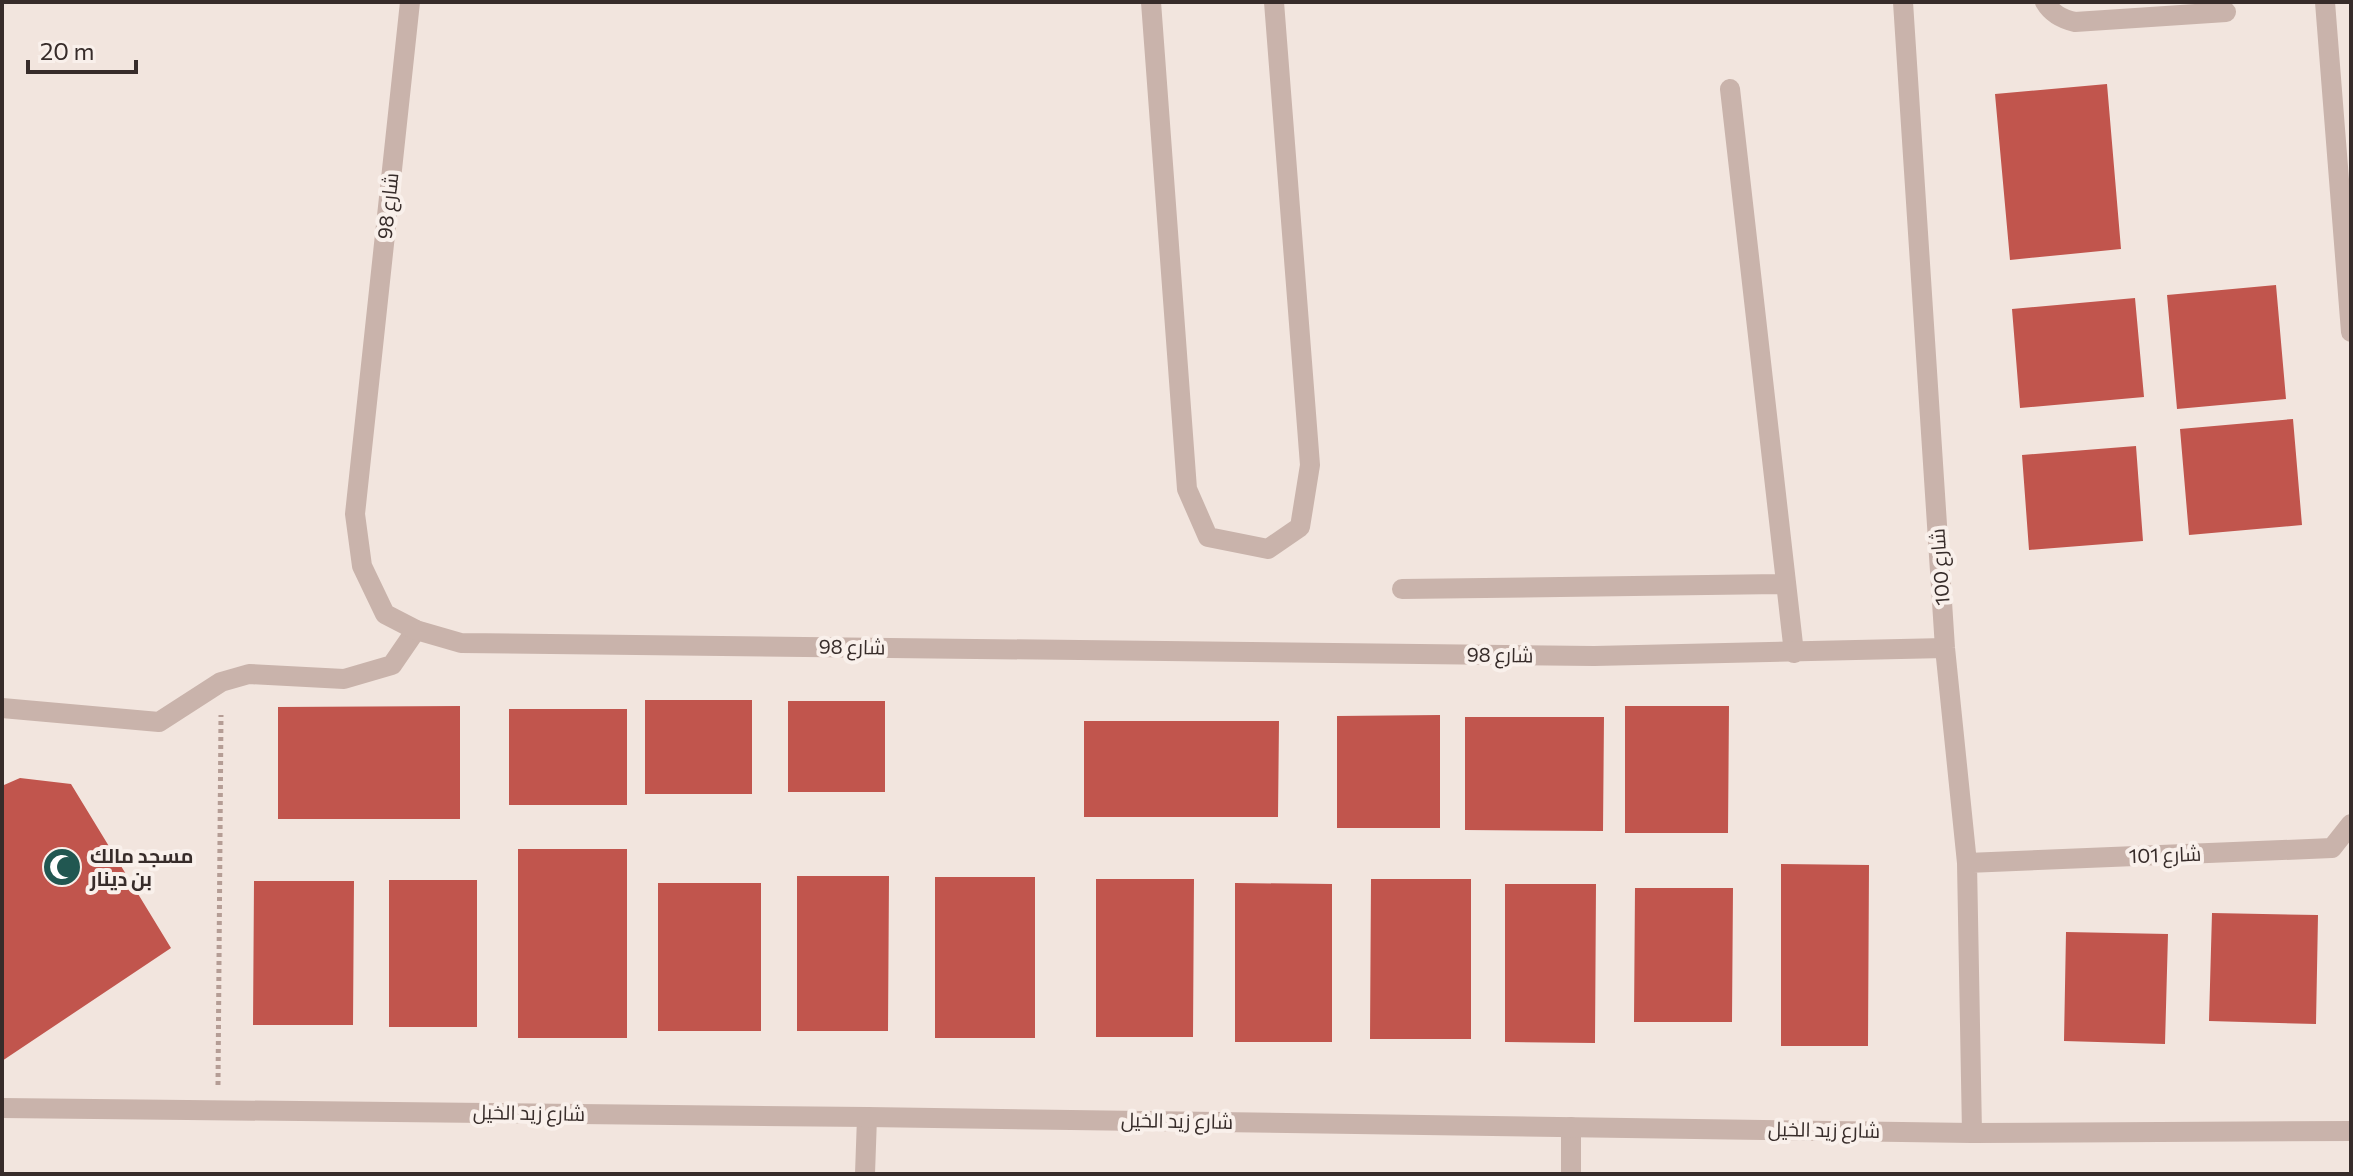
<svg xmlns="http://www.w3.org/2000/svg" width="2353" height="1176" font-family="Commissioner,Cairo,sans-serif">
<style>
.building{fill:#c1554d}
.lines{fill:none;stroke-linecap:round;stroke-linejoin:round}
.path{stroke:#b59d95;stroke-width:5;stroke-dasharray:4 4;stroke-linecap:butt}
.service{stroke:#c9b3ab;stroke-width:20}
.minor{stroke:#c9b3ab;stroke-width:20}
.tertiary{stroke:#c9b3ab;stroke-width:20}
.labels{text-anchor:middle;stroke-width:8;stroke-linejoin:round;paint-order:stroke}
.street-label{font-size:20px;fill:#372c2a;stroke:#f9f0eb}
.poi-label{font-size:20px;font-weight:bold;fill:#372c2a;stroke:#f9f0eb;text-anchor:start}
</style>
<rect width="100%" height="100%" fill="#f2e5de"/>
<path class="building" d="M2107 84 2121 249 2010 260 1995 94Z
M2276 285 2286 399 2177 409 2167 295Z
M2135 298 2144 397 2020 408 2012 309Z
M2293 419 2302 525 2189 535 2180 429Z
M2136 446 2143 541 2029 550 2022 455Z
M645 700H752V794H645Z
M788 701H885V792H788Z
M460 706V819H278V707Z
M1625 706H1729L1728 833H1625Z
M509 709H627V805H509Z
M1440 715V828H1337V716Z
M1465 717H1604L1603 831 1465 830Z
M1084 721H1279L1278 817H1084Z
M20 778 71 784 171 948 2 1061V782L4 785Z
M518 849H627V1038H518Z
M1781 864 1869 865 1868 1046H1781Z
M797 876H889L888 1031H797Z
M935 877H1035V1038H935Z
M1096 879H1194L1193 1037H1096Z
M1371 879H1471V1039H1370Z
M389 880H477V1027H389Z
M254 881H354L353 1025H253Z
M658 883H761V1031H658Z
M1235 883 1332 884V1042H1235Z
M1505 884H1596L1595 1043 1505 1042Z
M1635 888H1733L1732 1022H1634Z
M2212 913 2318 915 2316 1024 2209 1021Z
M2066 932 2168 934 2165 1044 2064 1041Z"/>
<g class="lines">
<path class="path" d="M218 1085 221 715"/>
<path class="service" d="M1151 2 1187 489 1208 537 1268 549 1300 527 1310 465 1274 2
M2045 2C2052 14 2062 19 2075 22L2226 12
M1730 89 1794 653
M1402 589 1786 584
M2 708 159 722 221 682 249 674 344 679 392 665 416 630
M1571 1127V1174"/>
<path class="minor" d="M410 2 355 514 362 566 385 614 416 630 461 643 1594 656 1945 648
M1903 2 1945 648 1967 863 1972 1133
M2325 2 2351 332
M1967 863 2332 848 2351 824
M865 1174 867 1117"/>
<path class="tertiary" d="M2 1108 867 1117 1972 1133 2351 1131"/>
</g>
<defs>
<g id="mosque-disc" transform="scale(2)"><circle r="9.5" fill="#215751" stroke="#f9f0eb"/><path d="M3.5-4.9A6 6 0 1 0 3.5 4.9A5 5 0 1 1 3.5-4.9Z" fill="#fff"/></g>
</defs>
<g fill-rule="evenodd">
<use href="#mosque-disc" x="62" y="867"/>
</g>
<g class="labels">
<g class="street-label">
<text transform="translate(388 206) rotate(-84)" y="7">شارع 98</text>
<text transform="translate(1940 567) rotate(-94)" y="7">شارع 100</text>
<text transform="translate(852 647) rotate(1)" y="7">شارع 98</text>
<text transform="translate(1500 655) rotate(1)" y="7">شارع 98</text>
<text transform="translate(2165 855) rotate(-2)" y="7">شارع 101</text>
<text transform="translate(529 1113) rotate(1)" y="7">شارع زيد الخيل</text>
<text transform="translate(1177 1121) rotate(1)" y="7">شارع زيد الخيل</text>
<text transform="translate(1824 1130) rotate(1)" y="7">شارع زيد الخيل</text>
</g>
<g class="poi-label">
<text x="90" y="863">مسجد مالك<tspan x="90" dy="23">بن دينار</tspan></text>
</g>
</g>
<rect width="2353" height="1176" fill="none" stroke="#372c2a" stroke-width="8"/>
<path d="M28 60v12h108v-12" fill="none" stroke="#372c2a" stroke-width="4"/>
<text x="40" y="60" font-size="24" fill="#372c2a" stroke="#f9f0eb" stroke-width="6" paint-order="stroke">20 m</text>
</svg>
